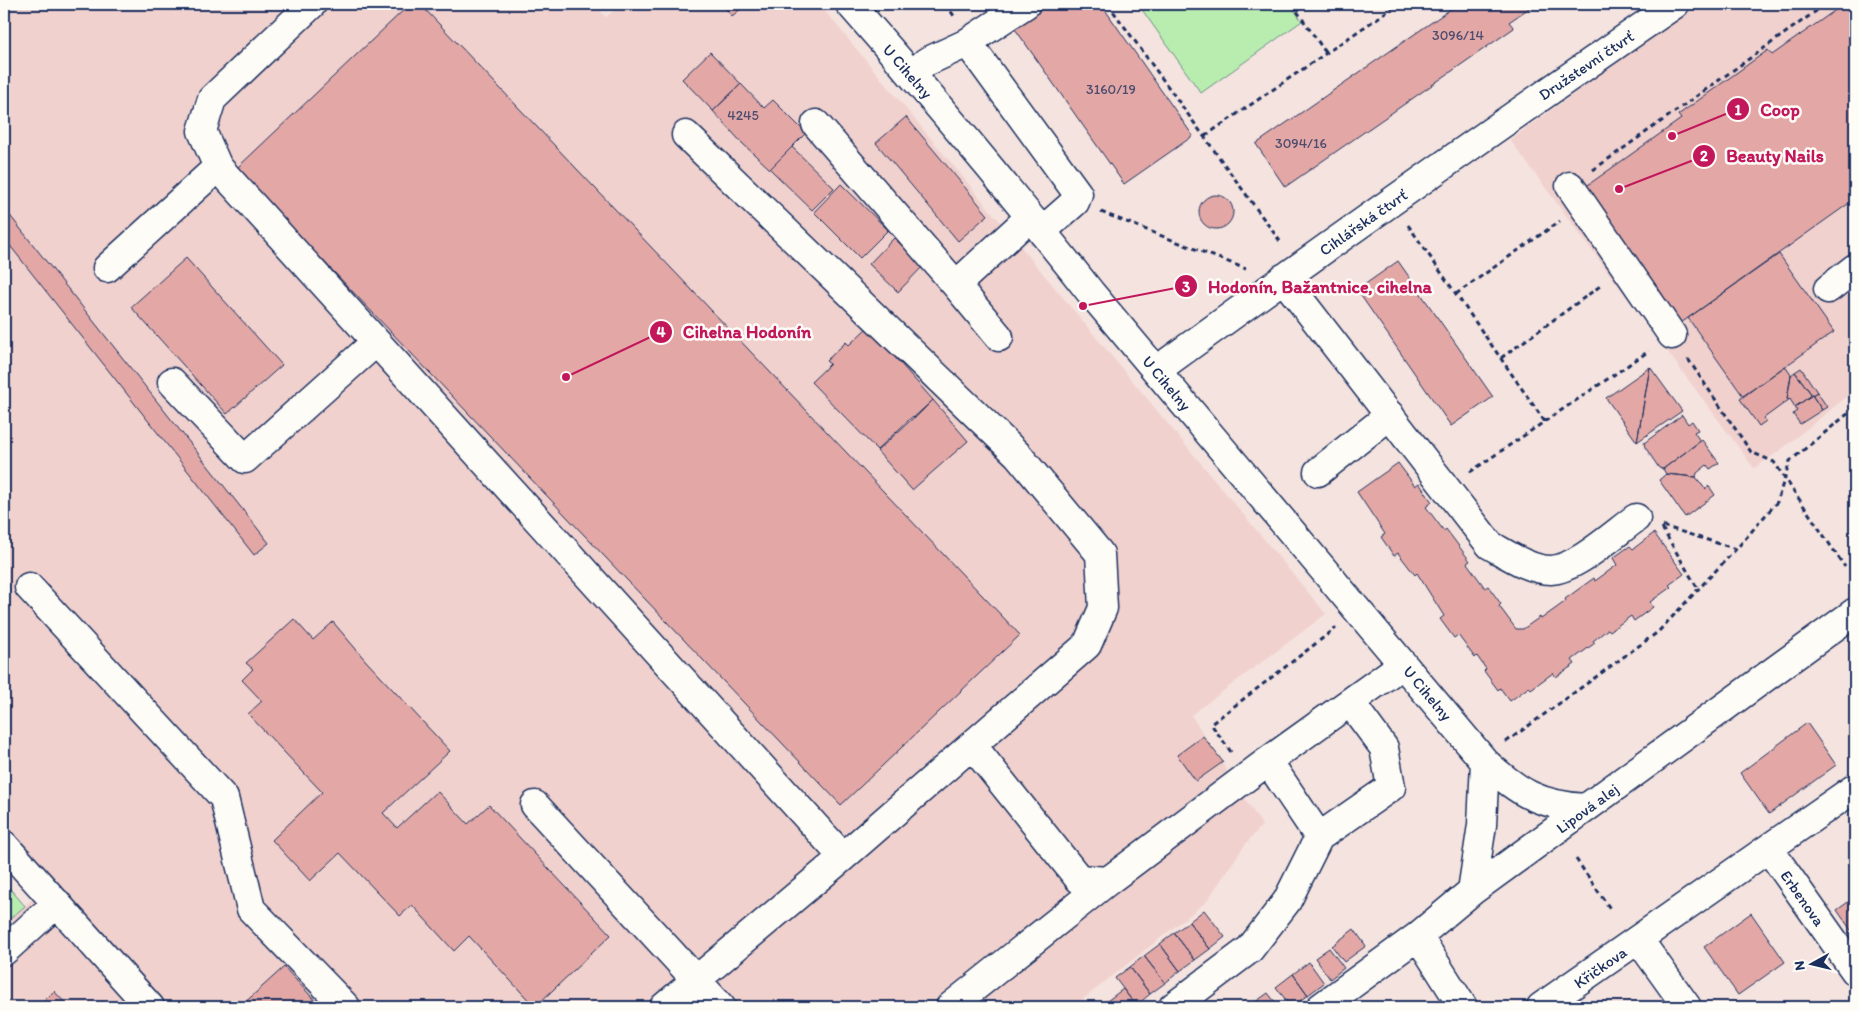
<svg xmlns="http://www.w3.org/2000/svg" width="1859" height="1011" font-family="Itim,sans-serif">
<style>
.built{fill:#f0d1ce}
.green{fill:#b8edaf;stroke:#6a8e86}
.building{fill:#e3a8a6;stroke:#1b2f5e}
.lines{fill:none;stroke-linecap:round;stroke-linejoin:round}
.minor-casing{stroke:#1b2f5e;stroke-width:31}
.path{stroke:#1b2f5e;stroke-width:3;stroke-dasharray:5 4;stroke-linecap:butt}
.minor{stroke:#fdfcf7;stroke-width:28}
.labels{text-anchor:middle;stroke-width:5;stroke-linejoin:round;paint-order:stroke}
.number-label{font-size:14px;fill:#4d4d70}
.street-label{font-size:16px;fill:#1b2f5e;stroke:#fdfcf7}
.leader{fill:none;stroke:#c2185b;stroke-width:2}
.callout-dot{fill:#c2185b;stroke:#fdfcf7;stroke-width:2}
.mark-label{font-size:15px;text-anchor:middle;font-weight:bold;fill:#fff}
.callout-label{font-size:18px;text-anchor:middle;font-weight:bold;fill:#c2185b;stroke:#fdfcf7;stroke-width:5;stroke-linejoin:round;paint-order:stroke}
</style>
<rect width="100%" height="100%" fill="#f5e3df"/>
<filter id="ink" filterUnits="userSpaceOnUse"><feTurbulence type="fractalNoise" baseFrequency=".02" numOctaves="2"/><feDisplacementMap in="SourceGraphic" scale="10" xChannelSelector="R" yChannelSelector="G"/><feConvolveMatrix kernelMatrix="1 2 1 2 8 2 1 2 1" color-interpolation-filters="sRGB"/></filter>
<g filter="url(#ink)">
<path class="built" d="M9 4H594L606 17 622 4H819L1326 614 1191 715 1262 825 1244 846 1206 902 1073 1007H4V924L55 879 4 821V7Z
M1697 4H1855V390L1778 452 1754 468 1510 140Z"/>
<path class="green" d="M1138 4H1290L1302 21 1201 93Z
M4 882 25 906 4 924Z"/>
<path class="building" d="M410 4H420L1020 635 841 805 236 169Z
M722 4H747L732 16Z
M1045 4H1101L1193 136 1124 184 1013 26Z
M1458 4H1535L1509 22 1514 28 1285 187 1256 144Z
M1844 4H1855V199L1681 323 1585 187 1681 119 1678 115 1768 50 1772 55Z
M710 52 741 84 713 111 682 79Z
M741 84 764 108 773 100 806 133 770 169 742 143 713 111Z
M906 117 988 215 958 241 876 143Z
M792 147 834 188 812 210 770 169Z
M841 184 888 230 860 258 814 212Z
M1199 212a17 17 0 1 1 34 0a17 17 0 1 1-34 0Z
M4 208 269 543 254 555 4 238Z
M894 238 923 266 898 292 869 264Z
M1779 254 1834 332 1743 396 1688 318Z
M186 258 282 365 227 414 131 307Z
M1398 261 1493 397 1451 426 1357 290Z
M868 327 933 400 915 418 913 416 877 450 811 382 830 364 826 361 846 342 849 345Z
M1785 366 1791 375 1787 399H1790L1764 418 1766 421 1759 426 1740 399Z
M1650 367 1682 411 1637 442Z
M1650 367 1637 442 1606 398Z
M1801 368 1817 392 1812 395 1795 372Z
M1795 372 1812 395 1795 407 1790 399H1787L1791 375Z
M1817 392 1827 407 1822 410 1812 395Z
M1812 395 1822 410 1800 424 1793 414 1797 411 1795 407Z
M933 400 968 441 912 490 877 451Z
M1682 415 1688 424 1692 421 1698 430 1694 432 1700 441 1663 469 1659 468 1645 447 1644 443Z
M1702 440 1719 463 1710 469 1707 465 1697 473 1696 477 1666 474 1663 469Z
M1398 463 1415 486 1419 483 1432 502 1426 507 1444 531 1446 529 1470 561 1467 563 1485 588 1488 586 1501 604 1499 606 1516 629H1523L1540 617 1541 619 1566 601 1565 599 1594 578 1595 581 1617 565 1613 558 1630 546 1633 549 1654 533 1684 574 1669 585 1671 587 1650 602 1653 607 1634 621 1631 616 1610 631 1608 629 1593 641 1595 643 1572 660 1575 664 1556 677 1553 673 1531 689 1529 687 1510 701 1500 688 1498 690 1484 671 1486 669 1477 656 1475 658 1458 635 1454 638 1440 619 1444 616 1417 573 1415 575 1398 553 1394 556 1381 537 1385 534 1357 492Z
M1666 474 1696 477 1705 489 1709 486 1715 495 1685 517 1659 480Z
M294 619 313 640 333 622 366 661 450 751 383 813 397 828 437 791 468 824 489 805 611 935 535 1007 469 936 454 951 412 905 400 916 340 853 310 881 272 840 322 792 248 714 262 701 242 680 253 669 246 663Z
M1807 723 1836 765 1769 814 1740 773Z
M1203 736 1223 762 1196 781 1177 755Z
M1855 897V936L1837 910Z
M1204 910 1225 937 1210 949 1189 922Z
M1751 913 1785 962 1738 995 1704 947Z
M1189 922 1210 949 1195 960 1174 933Z
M1354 929 1366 946 1344 962 1332 946Z
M1174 933 1195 960 1180 971 1160 944Z
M1160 944 1180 971 1165 983 1144 956Z
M1329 948 1344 968 1330 979 1315 958Z
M1144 956 1165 983 1150 994 1130 967Z
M1309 962 1324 983 1308 995 1293 974Z
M284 967 321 1007H240Z
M1130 967 1150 994 1136 1006 1115 978Z
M1293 974 1308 995 1291 1007 1276 987Z
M1123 989 1137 1007H1099Z
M54 991 69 1007H38Z
M1268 993 1279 1007H1257L1254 1003Z"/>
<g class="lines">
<g class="minor-casing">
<path id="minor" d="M312 4 212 99 202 131 218 167 843 857 1087 645 1103 608 1100 554 1018 455 686 135
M850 4C933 98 1013 194 1091 293L1485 762C1519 793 1539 805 1586 808
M965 44 1026 4
M912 75 926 62 965 44 973 50 1078 194 1075 202 1042 231
M816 124 956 285 1030 217
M1570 186 1672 335
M107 268 218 167
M1283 278 1490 545C1508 555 1530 570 1551 570 1576 569 1615 533 1636 518
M956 285 999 337
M1828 289 1855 268
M1157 370C1328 245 1501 124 1675 4
M172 382 245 459 376 342
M1318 472 1390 415
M29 587 224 798 251 909 346 1007
M1350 702 1384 748 1391 787 1319 837 1268 761 1403 664
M972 745 1079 879 1108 881 1268 761
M535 805 721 1007
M4 845 150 1007
M1769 849 1855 971
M1472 891 1482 825 1485 762
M1418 936 1463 1007
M1639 940 1687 1007
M4 951 57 903
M664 1007 843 857
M950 1007 1108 881
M1173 1007 1250 949 1287 901 1319 837
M1321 1007 1418 936 1472 891 1855 612
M1541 1007 1855 788"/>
</g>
<path class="path" d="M946 4 954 16
M1108 4 1282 244
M1292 4 1326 53
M1205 136 1398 4
M1593 170 1826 4
M1101 212 1246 269
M1408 225 1545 422
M1456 294 1560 221
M1501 358 1603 284
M1688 359 1751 452 1774 462 1845 567
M1470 472 1649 351
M1663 526 1736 549
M1662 528 1698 589
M1506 742 1658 632 1738 547 1777 502 1790 461 1855 408
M1231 752 1211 724 1336 628
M1576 859 1611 910"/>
<use href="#minor" class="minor"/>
</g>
</g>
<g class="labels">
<g class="number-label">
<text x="1458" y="40">3096/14</text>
<text x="1111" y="94">3160/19</text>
<text x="743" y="120">4245</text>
<text x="1301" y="148">3094/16</text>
</g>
<g class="street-label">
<text transform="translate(1586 65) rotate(-34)" y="6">Družstevní čtvrť</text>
<text transform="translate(908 71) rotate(49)" y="6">U Cihelny</text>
<text transform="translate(1363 222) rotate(-35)" y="6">Cihlářská čtvrť</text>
<text transform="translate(1167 383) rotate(50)" y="6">U Cihelny</text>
<text transform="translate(1428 693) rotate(50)" y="6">U Cihelny</text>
<text transform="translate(1587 808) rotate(-36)" y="6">Lipová alej</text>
<text transform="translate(1803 898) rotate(55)" y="6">Erbenova</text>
<text transform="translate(1600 967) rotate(-35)" y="6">Křičkova</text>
</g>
</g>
<path class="leader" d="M1672 136L1738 109M1619 189L1704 156M1083 306L1186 286M566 377L661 332"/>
<g class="callout-dot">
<circle cx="1672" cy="136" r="5"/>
<circle cx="1619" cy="189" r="5"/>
<circle cx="1083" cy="306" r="5"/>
<circle cx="566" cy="377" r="5"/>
<circle cx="1738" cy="109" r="12"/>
<circle cx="1704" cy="156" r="12"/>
<circle cx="1186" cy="286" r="12"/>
<circle cx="661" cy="332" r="12"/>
</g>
<g class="mark-label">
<text x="1738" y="115">1</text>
<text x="1704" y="161">2</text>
<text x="1186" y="292">3</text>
<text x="661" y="337">4</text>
</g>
<g class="callout-label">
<text x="1780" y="116">Coop</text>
<text x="1775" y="162">Beauty Nails</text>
<text x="1320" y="293">Hodonín, Bažantnice, cihelna</text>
<text x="747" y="338">Cihelna Hodonín</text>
</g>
<rect width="1859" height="1011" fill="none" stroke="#fdfcf7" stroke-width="20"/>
<rect x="10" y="10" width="1839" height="991" fill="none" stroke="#1b2f5e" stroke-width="2" filter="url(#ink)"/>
<g transform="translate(1812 964) rotate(262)" stroke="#fdfcf7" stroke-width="4" paint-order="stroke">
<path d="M0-4L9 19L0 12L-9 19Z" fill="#1b2f5e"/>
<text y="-8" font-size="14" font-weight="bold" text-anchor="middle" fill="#1b2f5e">N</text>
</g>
</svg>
